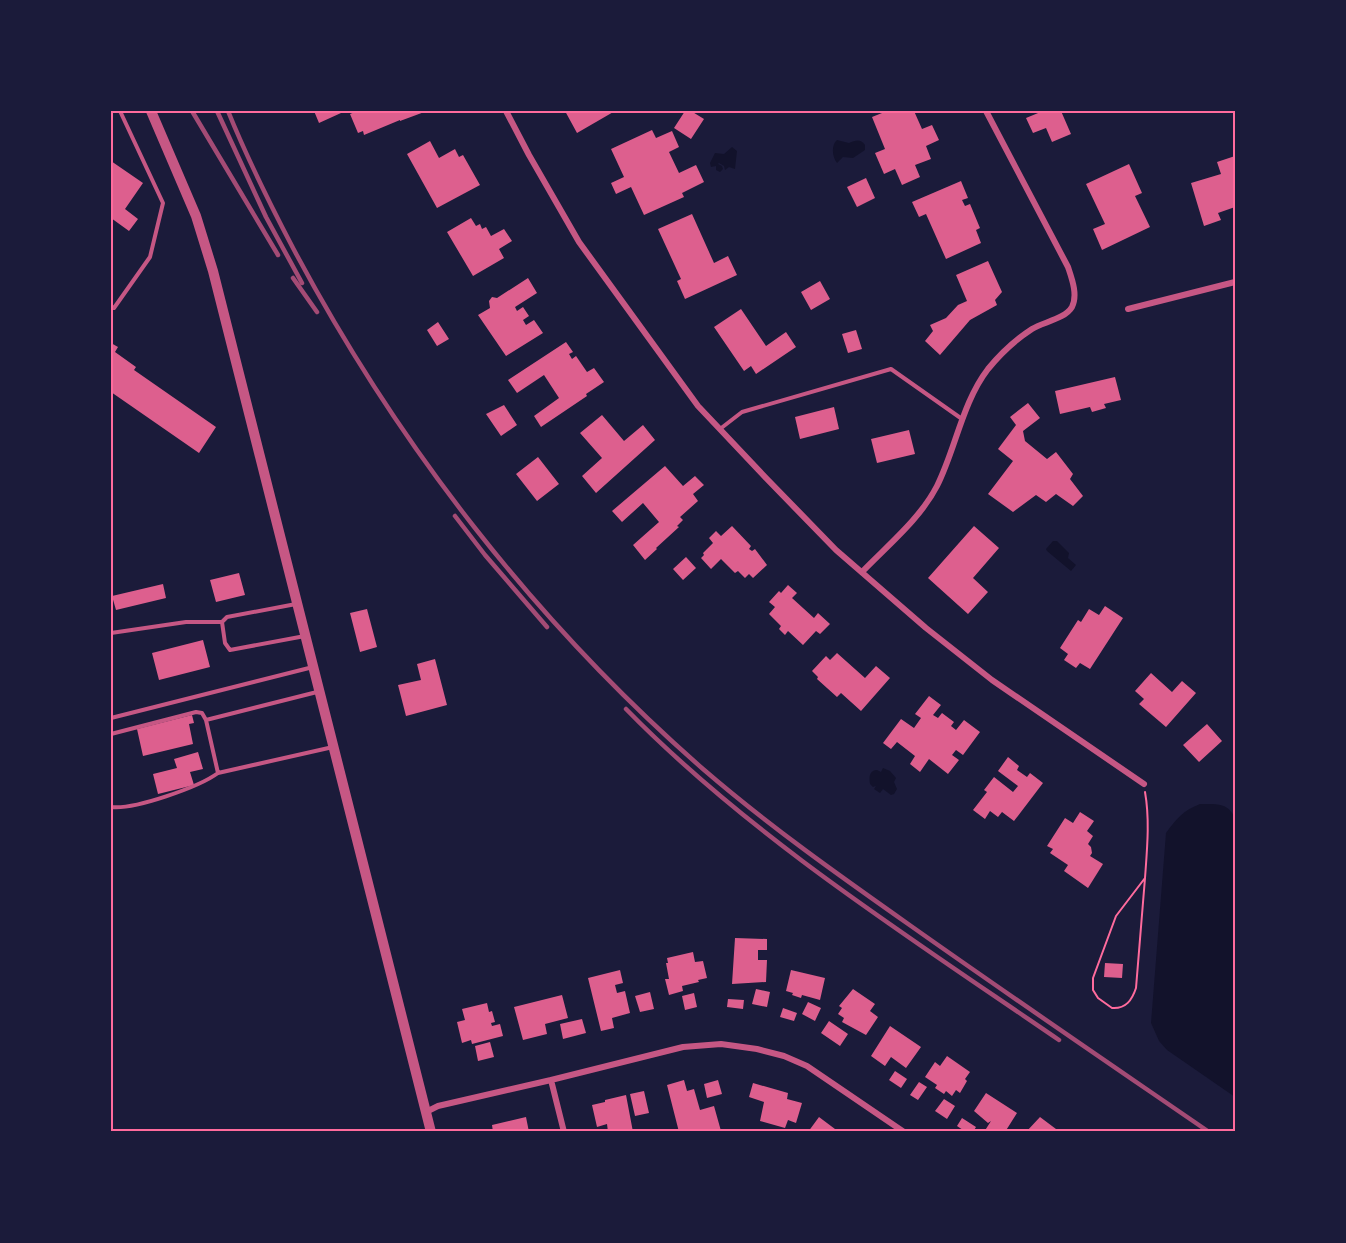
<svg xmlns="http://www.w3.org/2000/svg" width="1346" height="1243" font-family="Lato,sans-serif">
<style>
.water{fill:#12122b}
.building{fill:#dd5f8e}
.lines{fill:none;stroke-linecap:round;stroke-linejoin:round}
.path{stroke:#ff6b9d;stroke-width:2}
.service{stroke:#c65784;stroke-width:4}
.minor{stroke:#c65784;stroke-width:6}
.tertiary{stroke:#c65784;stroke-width:10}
.rail{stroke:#a44b75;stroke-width:4.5}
.neatline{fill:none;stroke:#ff6b9d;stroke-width:2}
</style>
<rect width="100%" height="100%" fill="#1b1b3a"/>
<path class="water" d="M837 140 849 143C855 141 860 138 865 145V150L853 158 843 157 837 163C832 157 831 145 837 140Z
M732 147 737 151 735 169 729 167 725 170 724 166 719 163 718 164 722 166 723 169 720 172 716 170V166L711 167 710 163 715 153 724 154Z
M1053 541H1057L1069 553 1068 558 1076 565 1071 571 1047 551 1046 549Z
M883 768 890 771 896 778 894 782 897 789 894 794 891 795 883 789 880 793 874 789 876 786 873 787 870 784C869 778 869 770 877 770L881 772Z
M1200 804C1216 804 1229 802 1235 819V1097L1167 1050 1159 1041 1151 1023 1166 833C1176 819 1184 810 1200 804Z"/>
<path class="building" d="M314 111H340L341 113 319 123Z
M357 111H427L400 121V120L364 135 363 131 358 133 350 114Z
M565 111H615L577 133Z
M685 111H691L704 119 691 139 674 128Z
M887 111H914L922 129 932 125 939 140 926 146 931 159 915 165 920 177 902 185 895 169 884 174 875 153 885 149 872 117Z
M1043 111H1061L1071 134 1052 142 1046 128 1033 133 1026 118Z
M652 130 656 138 672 131 679 147 669 152 679 173 696 165 704 182 682 193 684 197 644 215 631 187 616 194 611 183 624 177 611 149Z
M430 141 439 158 455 149 459 157 463 155 480 185 437 208 407 154Z
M1235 156V207L1218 213 1221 220 1204 226 1191 183 1221 174 1217 162Z
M111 161 143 183 125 209 138 219 129 231 111 218Z
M1129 164 1142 193 1135 196 1150 227 1102 250 1093 229 1105 224 1086 184Z
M866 178 875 198 857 207 847 187Z
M961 181 968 198 962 200 965 206 970 204 980 228 976 230 981 243 946 259 926 214 919 217 912 202Z
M692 214 714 263 728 256 737 275 685 299 677 281 681 279 658 229Z
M471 218 476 226 480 224 482 229 486 227 491 236 504 229 512 241 499 249 504 258 473 276 447 232Z
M988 261 1002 292 995 300 997 305 970 320 940 355 925 341 933 331 930 325 946 318 958 305 967 301 956 275Z
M528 278 537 293 515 307 517 311 523 307 529 316 523 320 526 325 534 320 543 333 506 356 478 315 490 308 489 301 492 297 497 298Z
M820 281 830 299 811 310 801 292Z
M741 309 766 346 786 332 796 347 756 374 751 366 744 371 714 327Z
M438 322 449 339 437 346 427 330Z
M856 330 862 349 848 353 842 334Z
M566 342 573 352 569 354 572 359 576 356 587 372 594 368 604 382 586 394 587 396 541 427 534 416 559 398 544 375 517 393 508 380Z
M111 343 118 347 115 352 136 367 134 370 216 427 199 453 111 392Z
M1115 377 1121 400 1104 404 1106 408 1092 412 1090 407 1060 414 1055 391Z
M1028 403 1040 418 1023 431 1025 441 1047 459 1056 452 1073 474 1070 479 1083 496 1073 506 1056 494 1046 502 1036 495 1013 512 988 494 1013 461 998 449 1016 425 1010 417Z
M504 405 517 425 501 436 486 414Z
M834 407 839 429 800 439 795 417Z
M602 415 624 441 643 425 655 440 596 493 582 476 602 458 580 433Z
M909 430 915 454 877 463 871 439Z
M538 457 559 484 537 501 516 474Z
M665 466 683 486 695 476 704 485 693 494 698 501 680 517 683 520 677 526 679 527 656 548 657 549 645 560 633 545 659 522 643 503 622 522 612 511Z
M732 526 751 546 749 549 752 551 755 549 767 565 753 578 749 574 745 578 738 571 735 573 721 559 711 569 701 558 704 555 703 553 713 543 709 538 716 531 721 536Z
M974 526 999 548 973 578 988 592 968 614 928 578Z
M686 557 696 568 683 580 673 569Z
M239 573 245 595 216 602 210 580Z
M163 584 166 598 116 610 112 596Z
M788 585 797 593 792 598 814 618 818 613 830 624 820 634 816 631 803 645 788 631 785 635 779 629 781 626 769 614 775 607 769 602 779 591 781 593Z
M1105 606 1123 618 1090 669 1080 663 1076 668 1064 660 1068 654 1060 648 1078 620 1081 622 1089 609 1099 615Z
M367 609 377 647 360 652 350 613Z
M203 640 210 667 159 680 152 653Z
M837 653 865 678 876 666 890 678 861 711 841 693 837 697 817 679 818 677 812 671 826 656 830 660Z
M435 659 447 705 406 716 398 685 421 680 417 664Z
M1151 673 1172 692 1182 681 1196 693 1166 727 1139 704 1144 699 1135 691Z
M929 696 941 705 933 715 938 718 942 713 954 722 951 726 956 730 964 720 980 732 963 755 956 750 952 755 959 760 948 774 929 759 920 772 910 764 915 756 897 742 891 749 883 743 901 719 914 728 921 718 915 714Z
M192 715 194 723 189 724 193 744 143 756 137 729Z
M1207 724 1222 741 1199 762 1183 745Z
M198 752 203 769 190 772 194 785 158 794 153 774 177 768 174 759Z
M1008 757 1019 766 1017 770 1027 777 1030 773 1043 783 1014 821 1002 812 998 817 990 811 985 819 973 810 987 792 984 790 994 777 1013 792 1018 786 998 771Z
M1080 812 1094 821 1087 831 1093 836 1088 844 1091 847 1092 853 1090 856 1103 864 1088 888 1064 871 1068 865 1050 853 1053 849 1047 846 1065 818 1073 823Z
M735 938 767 939V950H758V960H767L766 982 732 984Z
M693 952 695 962 703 961 707 978 698 980 699 982 682 986 683 991 669 995 665 979H669L666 963H668L667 958Z
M1105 963 1123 964 1122 978 1104 977Z
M620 970 623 983 615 985 617 993 625 991 630 1013 612 1018 614 1028 601 1031 588 978Z
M791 970 825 978 820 1000 802 995 801 998 792 995 793 993 786 991Z
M756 989 770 992 767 1007 752 1004Z
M853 989 875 1004 870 1011 878 1017 866 1035 842 1022 844 1018 838 1014 842 1008 839 1006Z
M650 992 654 1009 640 1012 635 996Z
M694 993 697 1007 685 1010 682 996Z
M562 995 568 1018 545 1024 547 1034 523 1040 514 1007Z
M728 999 744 1000 743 1009 727 1007Z
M808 1002 821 1008 815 1021 802 1014Z
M487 1003 489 1012 492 1011 495 1022 491 1023 492 1026 500 1024 503 1036 472 1044 471 1040 462 1043 457 1022 465 1020 462 1009Z
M783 1008 797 1013 794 1021 780 1017Z
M582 1019 586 1033 563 1039 560 1024Z
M829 1021 848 1034 840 1046 821 1033Z
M890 1026 921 1047 906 1068 891 1057 885 1066 871 1056Z
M490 1042 494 1057 478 1061 475 1046Z
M947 1056 970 1072 965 1079 967 1081 960 1093 956 1090 952 1096 946 1091 944 1094 935 1088 937 1085 925 1077 935 1062 940 1066Z
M895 1071 907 1079 901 1088 889 1080Z
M684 1080 687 1091 694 1089 700 1110 714 1106 721 1131 679 1132 667 1085Z
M718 1080 722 1094 707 1098 704 1084Z
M919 1082 927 1087 918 1100 910 1095Z
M753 1083 788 1093 787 1099 802 1103 796 1123 788 1120 785 1128 760 1121 764 1102 749 1097Z
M644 1091 649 1113 635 1116 630 1094Z
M986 1093 1017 1113 1005 1132H984L991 1121 988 1123 974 1111Z
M626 1095 633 1132H608L607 1124 597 1127 592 1105 605 1102V1100Z
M944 1099 955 1106 947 1119 935 1111Z
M526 1117 529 1132H493L492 1125Z
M819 1117 839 1132H808Z
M1040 1117 1060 1132H1026Z
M962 1118 976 1127 973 1132H966L957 1126Z"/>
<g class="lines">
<path class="path" d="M1145 878 1116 916 1093 978V990L1098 998 1112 1008C1126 1009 1132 1000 1136 988L1145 878C1147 850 1150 820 1145 792"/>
<path class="service" d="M111 307 114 308 150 257 163 203 120 111
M720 429 742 412 891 369 962 419
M296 604 227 617 222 622 225 643 230 650 305 636
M111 633 186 622H222
M317 692 206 720 218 773 333 747
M111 718 313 667
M111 734 196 712 202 713 206 720
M111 807C134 810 199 787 218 773"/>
<path class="minor" d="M506 111 529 155 579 242 698 406 766 478 836 550 926 628 992 680 1144 784
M1128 309 1235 282
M862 572C888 545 920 519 937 486 956 448 962 403 988 369 1001 353 1015 340 1032 329 1043 322 1065 319 1072 307 1078 295 1072 279 1068 267L986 111
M551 1080 564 1132
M426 1112 438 1106 551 1080 683 1047 721 1044 757 1049 784 1056 807 1066 904 1132"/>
<path class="tertiary" d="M151 111 196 216 213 271 431 1132"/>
<path class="rail" d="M192 111 278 255
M217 111 266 217 302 283
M228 111C247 158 270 204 293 248 397 444 536 623 703 769 769 826 840 876 911 926 1010 996 1110 1064 1209 1132
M293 278 317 312
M455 516 485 555 547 627
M626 709C751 837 912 939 1059 1040"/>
</g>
<rect width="1346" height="1243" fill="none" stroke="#1b1b3a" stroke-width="225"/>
<rect x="112" y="112" width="1122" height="1018" class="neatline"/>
</svg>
